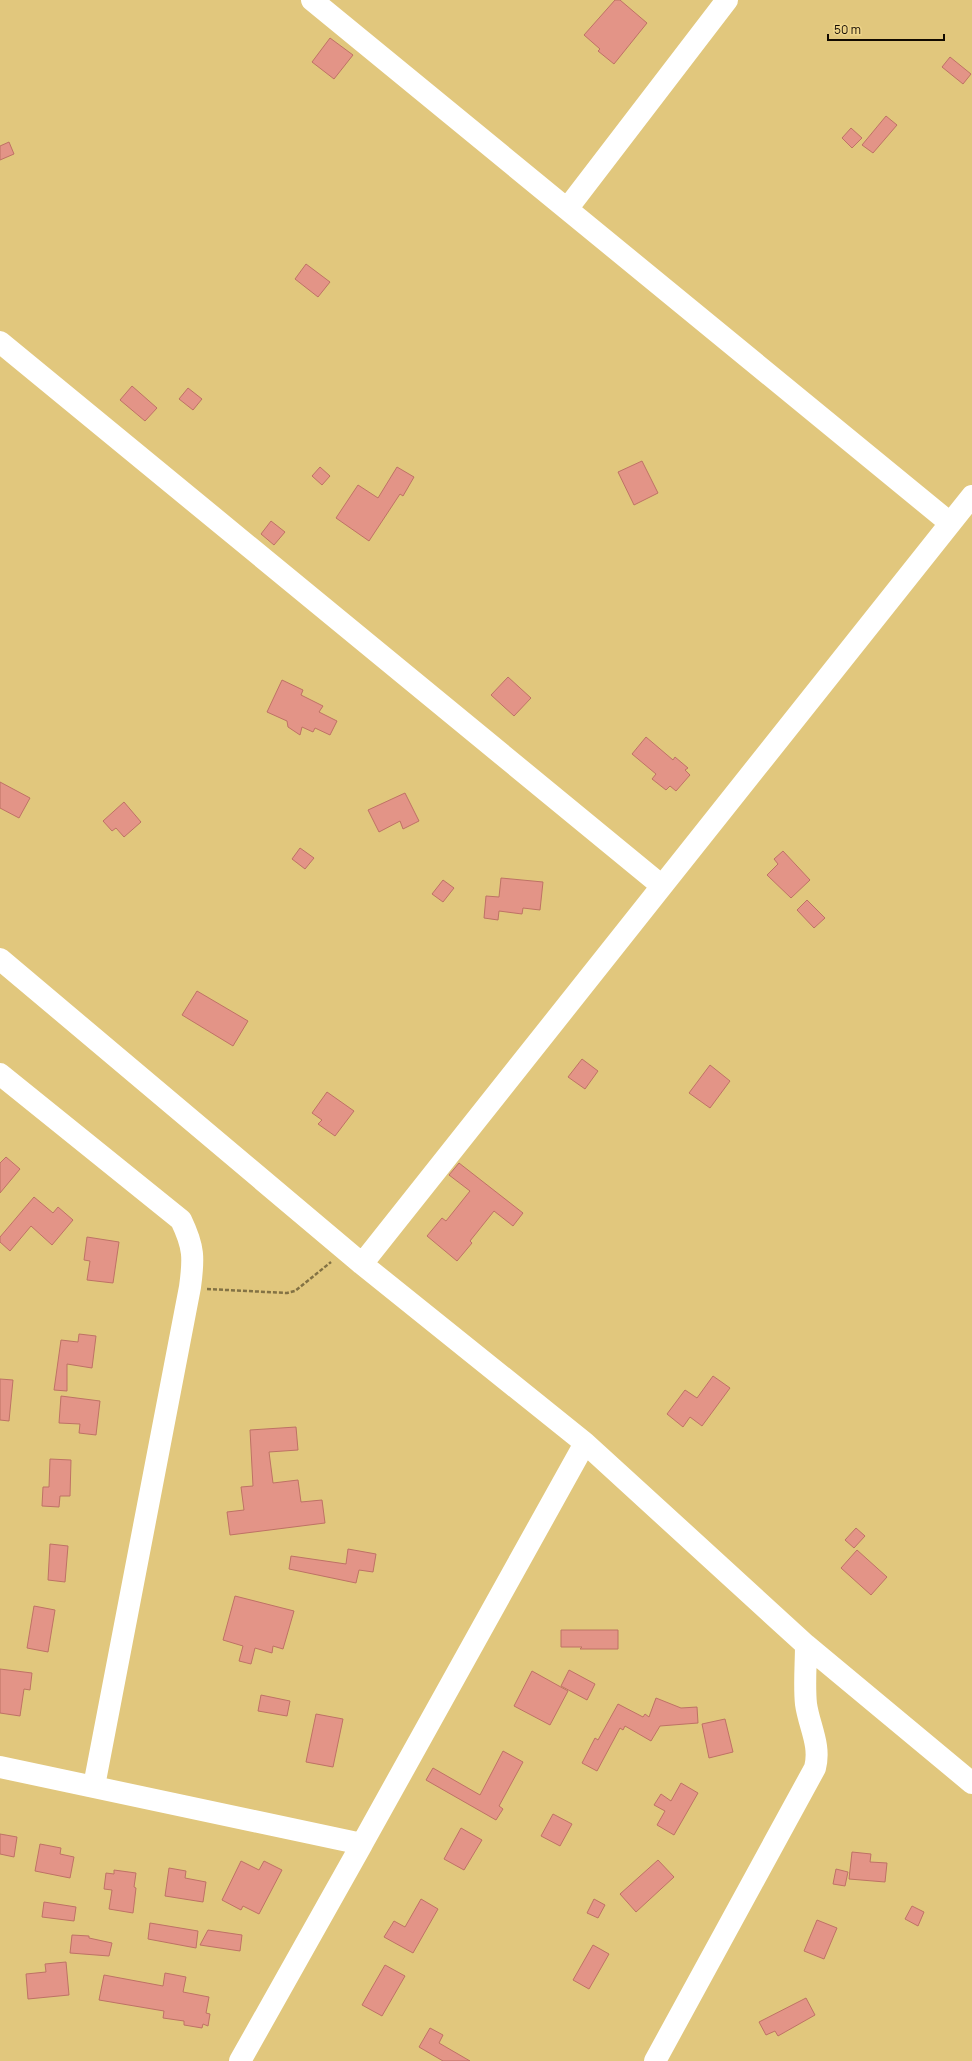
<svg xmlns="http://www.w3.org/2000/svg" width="972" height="2061" font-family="Manrope,sans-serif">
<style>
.building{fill:#e39487;stroke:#be7265}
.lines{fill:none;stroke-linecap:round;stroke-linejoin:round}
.path{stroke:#837244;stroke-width:2.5;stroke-dasharray:4 2;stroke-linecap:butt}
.minor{stroke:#fff;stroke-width:22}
</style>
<rect width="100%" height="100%" fill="#e1c77d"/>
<path class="building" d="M615 0H620L647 23 614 64 598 51 600 49 584 35Z
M330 38 353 55 334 79 312 62Z
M950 57 971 74 963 84 942 67Z
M886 116 897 125 873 153 862 145Z
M851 128 862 138 852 148 842 138Z
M9 142 14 154 0 160V146Z
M306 264 330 282 318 297 295 279Z
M132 386 157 408 145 421 120 400Z
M188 388 202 399 193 410 179 399Z
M642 461 658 493 634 505 618 472Z
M320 467 330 476 322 485 312 476Z
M397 467 414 477 403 496 400 494 369 541 336 518 358 485 378 498Z
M271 521 285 532 274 545 261 534Z
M508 677 531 698 514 716 491 695Z
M282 680 303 690 301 695 323 706 319 712 337 721 330 735 315 728 313 732 302 727 300 735 288 727 287 721 267 712Z
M646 737 673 760 675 757 688 768 685 770 690 775 676 791 670 786 666 790 652 779 656 774 632 754Z
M0 782 30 798 19 818 0 808Z
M405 793 419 821 403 829 400 821 379 832 368 810Z
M124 802 141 822 124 837 116 828 112 831 103 821Z
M300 848 314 858 305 869 292 859Z
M783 851 810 880 791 898 767 875 778 864 774 859Z
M501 878 543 882 540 910 523 908 522 914 499 911 498 920 484 918 486 896 499 897Z
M443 880 454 888 443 902 432 894Z
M807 900 825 918 814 928 797 910Z
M197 991 248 1021 233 1046 182 1015Z
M582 1059 598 1071 585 1089 568 1077Z
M710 1065 730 1081 710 1108 689 1093Z
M327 1092 354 1111 335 1136 318 1124 322 1120 312 1113Z
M6 1157 20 1169 0 1193V1163Z
M459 1163 523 1213 513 1226 494 1211 470 1241 472 1243 457 1261 427 1236 442 1218 446 1221 470 1191 449 1175Z
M34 1197 53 1213 58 1207 73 1220 52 1245 31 1226 10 1251 0 1242V1237Z
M87 1237 119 1242 113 1283 87 1280 90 1261 84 1260Z
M79 1334 96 1336 92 1368 67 1364V1391L54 1390 61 1340 78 1342Z
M713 1376 730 1388 702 1426 690 1417 683 1427 667 1414 685 1390 697 1398Z
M0 1379 13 1380 9 1421 0 1420Z
M61 1396 100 1401 96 1435 79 1433 80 1424 59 1423Z
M296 1427 298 1450 269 1452 273 1483 298 1480 301 1502 322 1500 325 1523 230 1535 227 1512 244 1510 241 1487 253 1486 250 1430Z
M50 1459 71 1460 70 1496H60L59 1507 42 1506 43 1487H49Z
M856 1528 865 1536 854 1548 845 1540Z
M50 1544 68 1546 65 1582 48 1580Z
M348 1549 376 1554 373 1572 359 1570 356 1583 289 1569 291 1556 346 1564Z
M857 1550 887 1577 871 1595 841 1568Z
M235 1596 294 1611 283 1649 273 1646 272 1653 255 1648 251 1664 239 1661 243 1646 223 1640Z
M34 1606 55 1610 48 1652 27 1648Z
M561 1630H618V1649H580L582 1647H561Z
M0 1669 32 1673 30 1690 24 1689 20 1716 0 1713Z
M569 1670 595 1684 587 1700 561 1686Z
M532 1671 568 1691 550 1725 514 1706Z
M261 1695 290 1701 287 1716 258 1711Z
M656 1698 681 1708 697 1707 698 1723 660 1726 651 1741 625 1726 623 1730 620 1728 597 1771 582 1763 595 1738 598 1740 618 1704 643 1717 645 1714 649 1717Z
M316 1714 343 1719 333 1767 306 1762Z
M725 1719 733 1752 709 1758 702 1724Z
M503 1751 523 1762 499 1806 503 1809 496 1820 426 1780 433 1768 480 1795Z
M681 1783 698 1793 674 1835 657 1825 665 1811 654 1805 661 1794 671 1801Z
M553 1814 572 1824 560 1846 541 1836Z
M461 1828 482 1840 464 1870 444 1859Z
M0 1834 17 1837 14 1857 0 1854Z
M40 1844 61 1848 60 1854 74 1857 70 1878 35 1871Z
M852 1852 871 1854 870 1862 887 1863 885 1882 849 1879Z
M658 1860 674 1877 636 1912 620 1894Z
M241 1861 259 1870 264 1861 282 1870 259 1914 243 1906 241 1910 222 1900Z
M169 1868 186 1871 185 1878 206 1882 203 1902 165 1896Z
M836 1869 848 1872 845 1886 833 1884Z
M114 1870 136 1873 134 1887 136 1888 133 1913 109 1909 112 1890 104 1889 106 1873 114 1874Z
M421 1899 438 1909 413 1953 384 1937 394 1921 405 1927Z
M594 1899 605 1905 598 1918 587 1913Z
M44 1902 76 1907 74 1921 42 1917Z
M912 1906 924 1912 918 1926 905 1919Z
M817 1920 837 1928 824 1959 804 1951Z
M150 1923 198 1931 196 1948 148 1939Z
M208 1930 242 1935 240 1951 200 1945Z
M72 1935 89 1936V1938L112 1943 109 1956 70 1953Z
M593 1945 609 1954 589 1989 573 1980Z
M66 1962 69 1995 28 1999 26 1974 46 1972 45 1964Z
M385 1965 405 1976 382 2016 362 2005Z
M165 1973 186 1977 183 1992 209 1997 206 2013 210 2014 208 2026 203 2024 202 2028 184 2025V2021L163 2018 164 2011 99 2000 104 1975 163 1986Z
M806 1998 815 2015 778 2036 775 2031 766 2035 759 2022Z
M430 2028 443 2035 439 2043 470 2061H443L419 2047Z"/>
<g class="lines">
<path class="path" d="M207 1289 287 1293 295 1291 331 1262"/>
<path class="minor" d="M312 0 950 523
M567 209 727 0
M0 342 662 886 972 496
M0 959 362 1264 585 1443 806 1645 972 1783
M0 1074 181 1220C194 1247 194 1258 190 1287L94 1786
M362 1264 662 886
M0 1767 362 1844 585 1443
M240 2061 362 1844
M655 2061 815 1768C821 1745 809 1726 806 1704 804 1685 806 1664 806 1645"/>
</g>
<path d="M828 34v6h116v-6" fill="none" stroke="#120a00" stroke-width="2"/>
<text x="834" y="34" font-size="12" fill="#120a00" stroke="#eed489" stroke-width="3" paint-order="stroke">50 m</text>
</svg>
